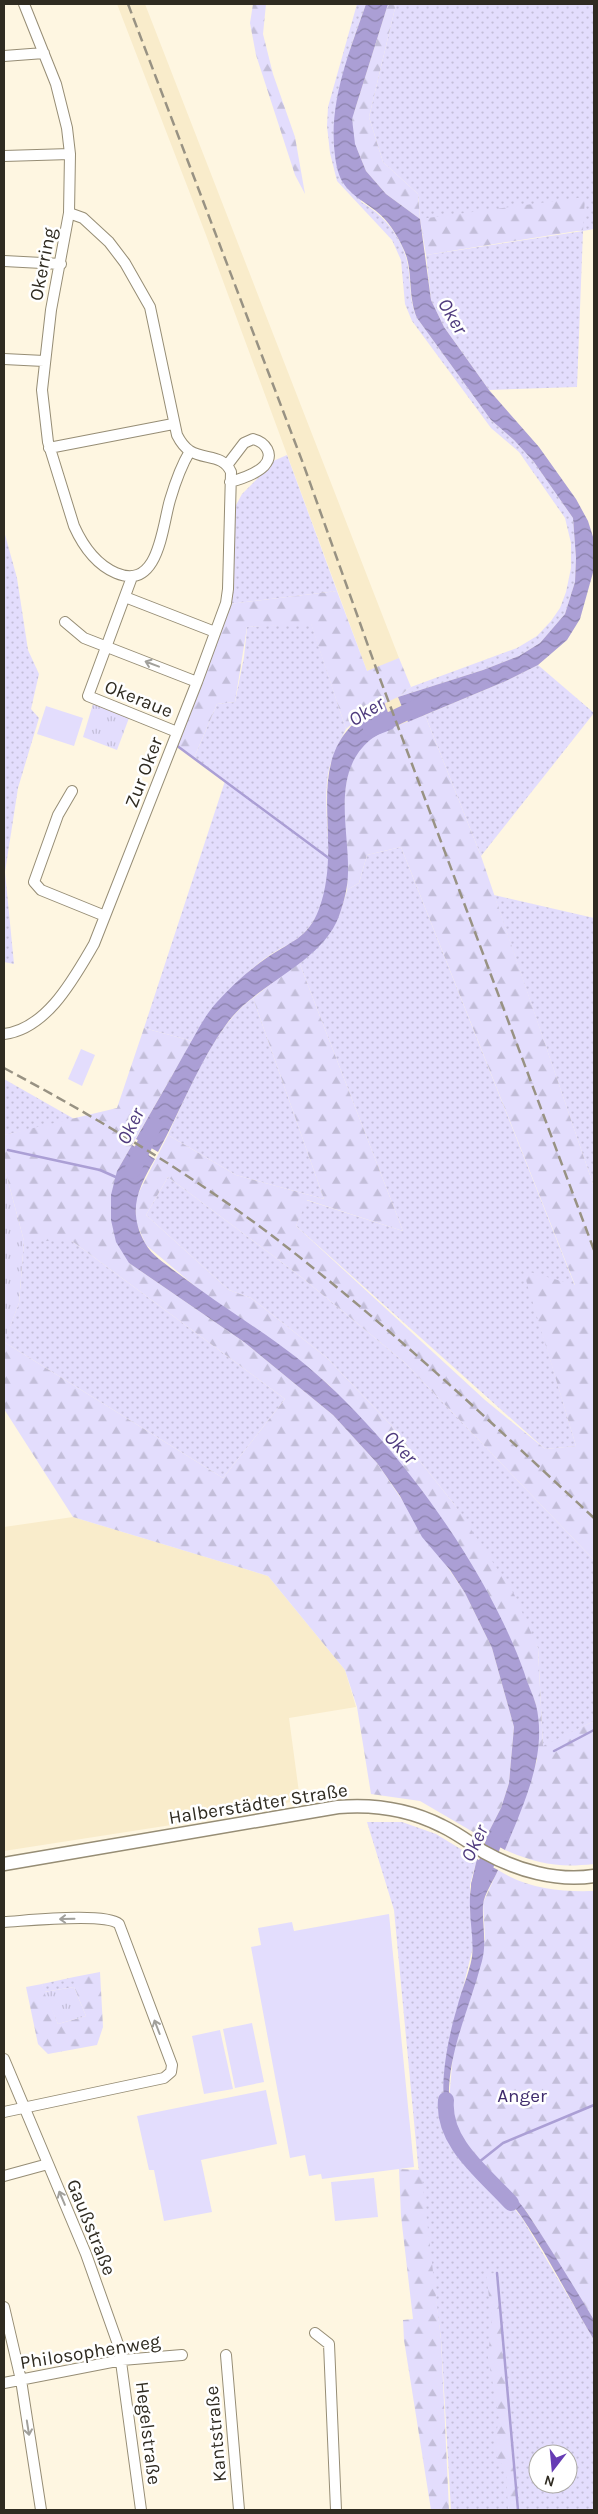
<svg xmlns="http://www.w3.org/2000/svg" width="598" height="2514" font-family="Karla,sans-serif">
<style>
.built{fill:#f9eccb}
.grass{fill:url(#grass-dots);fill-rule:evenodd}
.forest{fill:url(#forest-firs)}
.park{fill:url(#park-tufts)}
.pitch{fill:#e3ddfd}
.water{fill:url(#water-waves)}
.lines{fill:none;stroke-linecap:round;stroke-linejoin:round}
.stream{stroke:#ab9fd5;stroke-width:2.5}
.river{stroke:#ab9fd5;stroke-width:16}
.minor-casing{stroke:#968d75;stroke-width:12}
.major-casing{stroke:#968d75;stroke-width:15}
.minor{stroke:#fff;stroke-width:10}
.major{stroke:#fff;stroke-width:12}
.rail{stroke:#989283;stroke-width:2.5;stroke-dasharray:10 5;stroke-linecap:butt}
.oneway{stroke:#a1a09b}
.labels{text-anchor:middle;stroke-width:5;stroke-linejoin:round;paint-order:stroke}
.street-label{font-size:19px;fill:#2f2b21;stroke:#fff}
.park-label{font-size:19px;fill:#3f2b6c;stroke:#fff}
.water-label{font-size:20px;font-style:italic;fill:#4f3b7e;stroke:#fff}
</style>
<defs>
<pattern id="grass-dots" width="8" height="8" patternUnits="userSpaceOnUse" patternTransform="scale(1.25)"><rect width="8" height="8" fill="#e3ddfd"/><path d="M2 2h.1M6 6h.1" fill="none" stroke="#c3bed9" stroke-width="1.8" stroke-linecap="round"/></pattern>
<pattern id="forest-firs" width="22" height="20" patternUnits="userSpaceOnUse" patternTransform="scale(1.25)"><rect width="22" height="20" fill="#e3ddfd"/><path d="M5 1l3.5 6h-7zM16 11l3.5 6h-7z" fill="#c3bed9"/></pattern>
<pattern id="park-tufts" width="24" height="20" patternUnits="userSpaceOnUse" patternTransform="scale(1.25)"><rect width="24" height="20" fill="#e3ddfd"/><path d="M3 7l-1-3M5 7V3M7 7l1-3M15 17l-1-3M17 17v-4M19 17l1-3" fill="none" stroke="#c3bed9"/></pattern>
<pattern id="water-waves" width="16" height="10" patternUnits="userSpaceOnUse" patternTransform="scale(1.25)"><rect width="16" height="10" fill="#ab9fd5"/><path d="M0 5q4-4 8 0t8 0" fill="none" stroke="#8c82ac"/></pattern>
</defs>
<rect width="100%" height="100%" fill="#fef6e1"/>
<path class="built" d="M117 4H145L399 658 385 665 458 845 406 758 371 670 367 671 206 235Z
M73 1517 268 1576 345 1670 356 1707 289 1718 300 1800 197 1821 4 1851V1527Z"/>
<path class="grass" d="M357 4H366L350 49 361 202C387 217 406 242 409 273 411 290 410 303 417 318L491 420 514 440 534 462 573 518 576 558 575 582 565 614 540 643 519 656 483 670 398 697 411 687 517 648 537 636 551 621 560 608 566 592 571 568V543L565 518 519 452 491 428 412 321 405 304 401 260 392 240 337 181 330 153 327 126 328 107Z
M396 4H594V229L583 231 577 387 489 390 444 327 431 300 426 255 583 231 420 219 418 194 383 162 369 117Z
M287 455 337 591 229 604 235 507 242 494 266 470 271 462Z
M4 531 17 578 28 650 39 674 31 709 39 718 18 788 5 872 14 964 4 962Z
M311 623 346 729C339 743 331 758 328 774 321 820 339 870 318 913 302 943 288 942 264 959 233 983 211 1008 192 1041L144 1028 225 781 194 758 217 704 235 702 244 657 247 627Z
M538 665 594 713 481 856 425 715 506 681Z
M401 847 575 1286 524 1271 576 1446 545 1449 296 1226 306 1200 403 1231 299 962C330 937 336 929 347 890L359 883 367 855Z
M494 895 594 918V1187Z
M253 998 324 1199 236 1175 168 1135C188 1092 214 1026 253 998Z
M4 1079 76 1120 4 1135Z
M168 1177 300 1276 404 1362 594 1560V1721L543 1747 538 1648 454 1504 391 1425 326 1357 251 1298 229 1290 146 1215Z
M24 1241H72L285 1399 223 1478 4 1342 19 1303Z
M367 1822H402L436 1834 477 1859 470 1885V1909L474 1943 447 2053 443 2100 447 2119 471 2162 495 2186 522 2218 594 2340V2510H451L441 2339 418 2164 394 1910ZM538 2454H568V2484H538Z
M74 1977V1987L44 1992 42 1984Z"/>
<path class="forest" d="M253 4H266L263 34 273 74 295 137 305 194 295 175 256 55 250 23Z
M388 4H396L369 117 383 162 418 194 420 219 585 197 583 230 426 255 420 219 386 194 366 171 355 144 352 119Z
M337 591 367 671 399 658 411 687 398 697 364 713 346 729 311 624 247 627 235 702 217 704 194 758 176 745 229 604Z
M425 715 481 856 594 1187V1560L404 1362 300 1276 168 1177 146 1215 229 1290 251 1298 326 1357 391 1425 454 1504 514 1594 538 1648 543 1746 594 1721V1864C558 1868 538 1864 505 1850L523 1803 537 1760 536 1705 526 1679 460 1546 408 1474 329 1385 294 1356 203 1293 146 1245 136 1222V1198L168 1135 236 1175 324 1199 253 998 299 962 403 1231 307 1200 296 1226 485 1400 545 1449 576 1446 523 1270 575 1285 401 847 367 855 359 883 347 890C350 846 328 767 372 738 387 728 408 722 425 715Z
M144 1028 192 1041 117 1171 129 1263 244 1342 333 1415 377 1463 465 1593 492 1648 514 1727 509 1783 501 1808 485 1839 420 1801 371 1794 357 1707 345 1670 268 1576 73 1517 4 1409V1342L223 1478 285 1399 72 1241H24L4 1166V1135L117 1108Z
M498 1870C528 1889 560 1892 594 1891V2320L527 2212 478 2161 463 2140 453 2120 449 2101 453 2054 485 1939 483 1903Z
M100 1972 103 2027 97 2045 48 2054 38 2044 26 1987 42 1984 58 2024 86 2016 74 1987V1977Z
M399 2169 421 2170 441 2339 449 2510H431L404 2340 403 2320 413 2319 401 2216Z
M497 2273 518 2510H508L506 2469 498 2459 494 2447 499 2418 488 2357 492 2319 486 2274Z"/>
<path class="park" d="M93 704 129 718 117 750 83 737Z
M4 1166 24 1241 19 1303 4 1343Z
M74 1987 86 2016 58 2024 44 1992Z"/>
<path class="pitch" d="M46 706 83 718 74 746 37 734Z
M81 1049 95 1055 82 1086 68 1079Z
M389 1914 414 2167 322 2179 321 2174 309 2176 305 2155 290 2158 251 1947 261 1945 258 1928 292 1922 294 1931Z
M252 2023 264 2082 235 2088 223 2029Z
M220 2030 233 2089 204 2094 192 2036Z
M266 2090 277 2144 201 2160 212 2212 164 2221 154 2170H149L137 2116Z
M374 2178 378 2217 335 2221 331 2182Z"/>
<path class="water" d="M366 4H388L352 119 355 144 366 171 386 194 420 219 431 300 444 327 489 390 539 447 576 499 588 521 594 540V569L580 619 567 640 538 665 506 681 408 722 398 697 483 670 519 656 540 643 565 614 575 582 576 558 573 518 534 462 514 440 491 420 417 318C407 294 414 269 403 248 397 235 388 220 376 211 365 202 350 195 342 181 338 174 336 164 335 156 328 103 349 53 366 4Z
M384 702 394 728C387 732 377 734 370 740 331 773 349 828 348 872 348 887 344 902 339 916 322 963 257 983 228 1022 199 1061 181 1110 158 1152L136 1139C151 1111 168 1084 183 1056 194 1038 203 1017 217 1002 231 986 248 971 265 959 289 942 308 939 319 909 348 831 290 751 384 702Z
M132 1145 155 1159C138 1188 127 1211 145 1243 151 1255 166 1264 176 1272 215 1302 257 1327 296 1357 387 1429 485 1563 524 1672 527 1683 533 1694 536 1705 548 1755 523 1805 505 1850L485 1839 501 1808 509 1783 514 1727 492 1648 465 1593 450 1570 422 1537 400 1496 377 1463 333 1415 244 1342 129 1263 116 1242 111 1220V1195L117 1171Z
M477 1859 498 1870C494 1880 484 1894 483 1905 482 1924 487 1942 482 1961 470 2007 447 2053 449 2101 452 2151 503 2177 528 2214 551 2249 573 2285 594 2320V2340C570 2300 549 2258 523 2219 497 2180 448 2152 444 2101 441 2074 449 2034 457 2008 461 1991 469 1974 472 1957 474 1940 470 1924 470 1908 469 1891 473 1875 477 1859Z"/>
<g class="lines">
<path class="stream" d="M176 745 330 859
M8 1150 100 1170 118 1178
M554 1751 594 1730
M474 2166 503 2143 594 2105
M497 2273 518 2510"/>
<path class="river" d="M371 729 424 704
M132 1171 154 1125
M479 1885 493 1844 505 1826
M446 2100C442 2143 485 2174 511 2203"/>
<g class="minor-casing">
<path id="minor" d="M24 4 56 84 67 128 70 154 69 213 51 310 42 390 48 442 74 526C83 546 95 564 116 573 159 591 162 527 170 500 175 483 181 466 190 451
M4 56 44 53
M4 156 70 154
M4 261 61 264
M4 359 44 361
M49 448 173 424
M228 464 244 443 253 439C265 442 275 454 264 466 256 474 241 479 230 482
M132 577 88 696 177 732
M125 597 215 632
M65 622 84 638 197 682
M72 791 58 815 34 882 41 890 105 916
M4 1034C47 1029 74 978 94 944L197 682 226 603 228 589 231 472C223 454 205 460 190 451 184 447 180 441 177 435L150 307 125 263 109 242 83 218 69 213
M4 1922C25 1921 105 1912 119 1924L172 2065 171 2072 164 2078 4 2112
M4 2059 86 2254 119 2347 141 2510
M4 2176 48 2164
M4 2307 21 2380 41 2510
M315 2333 329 2344 336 2510
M226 2355 239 2510
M4 2383 122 2360 182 2355"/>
</g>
<g class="major-casing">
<path id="major" d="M4 1864 338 1807C374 1804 409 1809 442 1826 457 1833 470 1843 484 1852 516 1870 557 1882 594 1876"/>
</g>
<use href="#minor" class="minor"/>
<use href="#major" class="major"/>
<path class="rail" d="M128 4 304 466 376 668 594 1250
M4 1068C99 1119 193 1175 279 1241 389 1326 492 1423 594 1518"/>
</g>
<defs><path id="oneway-shaft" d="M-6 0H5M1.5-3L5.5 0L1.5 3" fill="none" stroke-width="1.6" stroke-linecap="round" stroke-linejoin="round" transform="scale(1.25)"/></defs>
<g class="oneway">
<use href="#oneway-shaft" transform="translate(152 664) rotate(-159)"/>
<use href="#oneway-shaft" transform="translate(67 1919) rotate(179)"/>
<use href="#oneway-shaft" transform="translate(157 2027) rotate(-111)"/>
<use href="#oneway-shaft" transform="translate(62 2198) rotate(-113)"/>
<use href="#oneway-shaft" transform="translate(28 2428) rotate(81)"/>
</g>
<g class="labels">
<g class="street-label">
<text transform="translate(42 264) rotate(-79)" y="7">Okerring</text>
<text transform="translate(139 698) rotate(22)" y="7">Okeraue</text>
<text transform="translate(143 772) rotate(-69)" y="7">Zur Oker</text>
<text transform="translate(258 1803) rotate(-9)" y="7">Halberstädter Straße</text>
<text transform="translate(92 2227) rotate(68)" y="7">Gaußstraße</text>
<text transform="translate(90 2351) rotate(-9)" y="7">Philosophenweg</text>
<text transform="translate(149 2433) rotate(83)" y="7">Hegelstraße</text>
<text transform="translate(215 2434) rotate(-95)" y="7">Kantstraße</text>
</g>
<g class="park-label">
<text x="522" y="2102">Anger</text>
</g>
<g class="water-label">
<text transform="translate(453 316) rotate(59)" y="7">Oker</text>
<text transform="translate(366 711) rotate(-32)" y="7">Oker</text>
<text transform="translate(130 1126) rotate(-64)" y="7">Oker</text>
<text transform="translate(401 1447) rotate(47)" y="7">Oker</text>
<text transform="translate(474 1843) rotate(-65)" y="7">Oker</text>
</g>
</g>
<rect width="598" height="2514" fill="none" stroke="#2f2b21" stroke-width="10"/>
<g transform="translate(553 2469) rotate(196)"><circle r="24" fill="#ffffff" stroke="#acaaa6"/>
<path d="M0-4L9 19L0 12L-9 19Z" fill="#663cb4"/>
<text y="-8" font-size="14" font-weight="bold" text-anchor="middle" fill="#2f2b21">N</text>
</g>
</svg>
